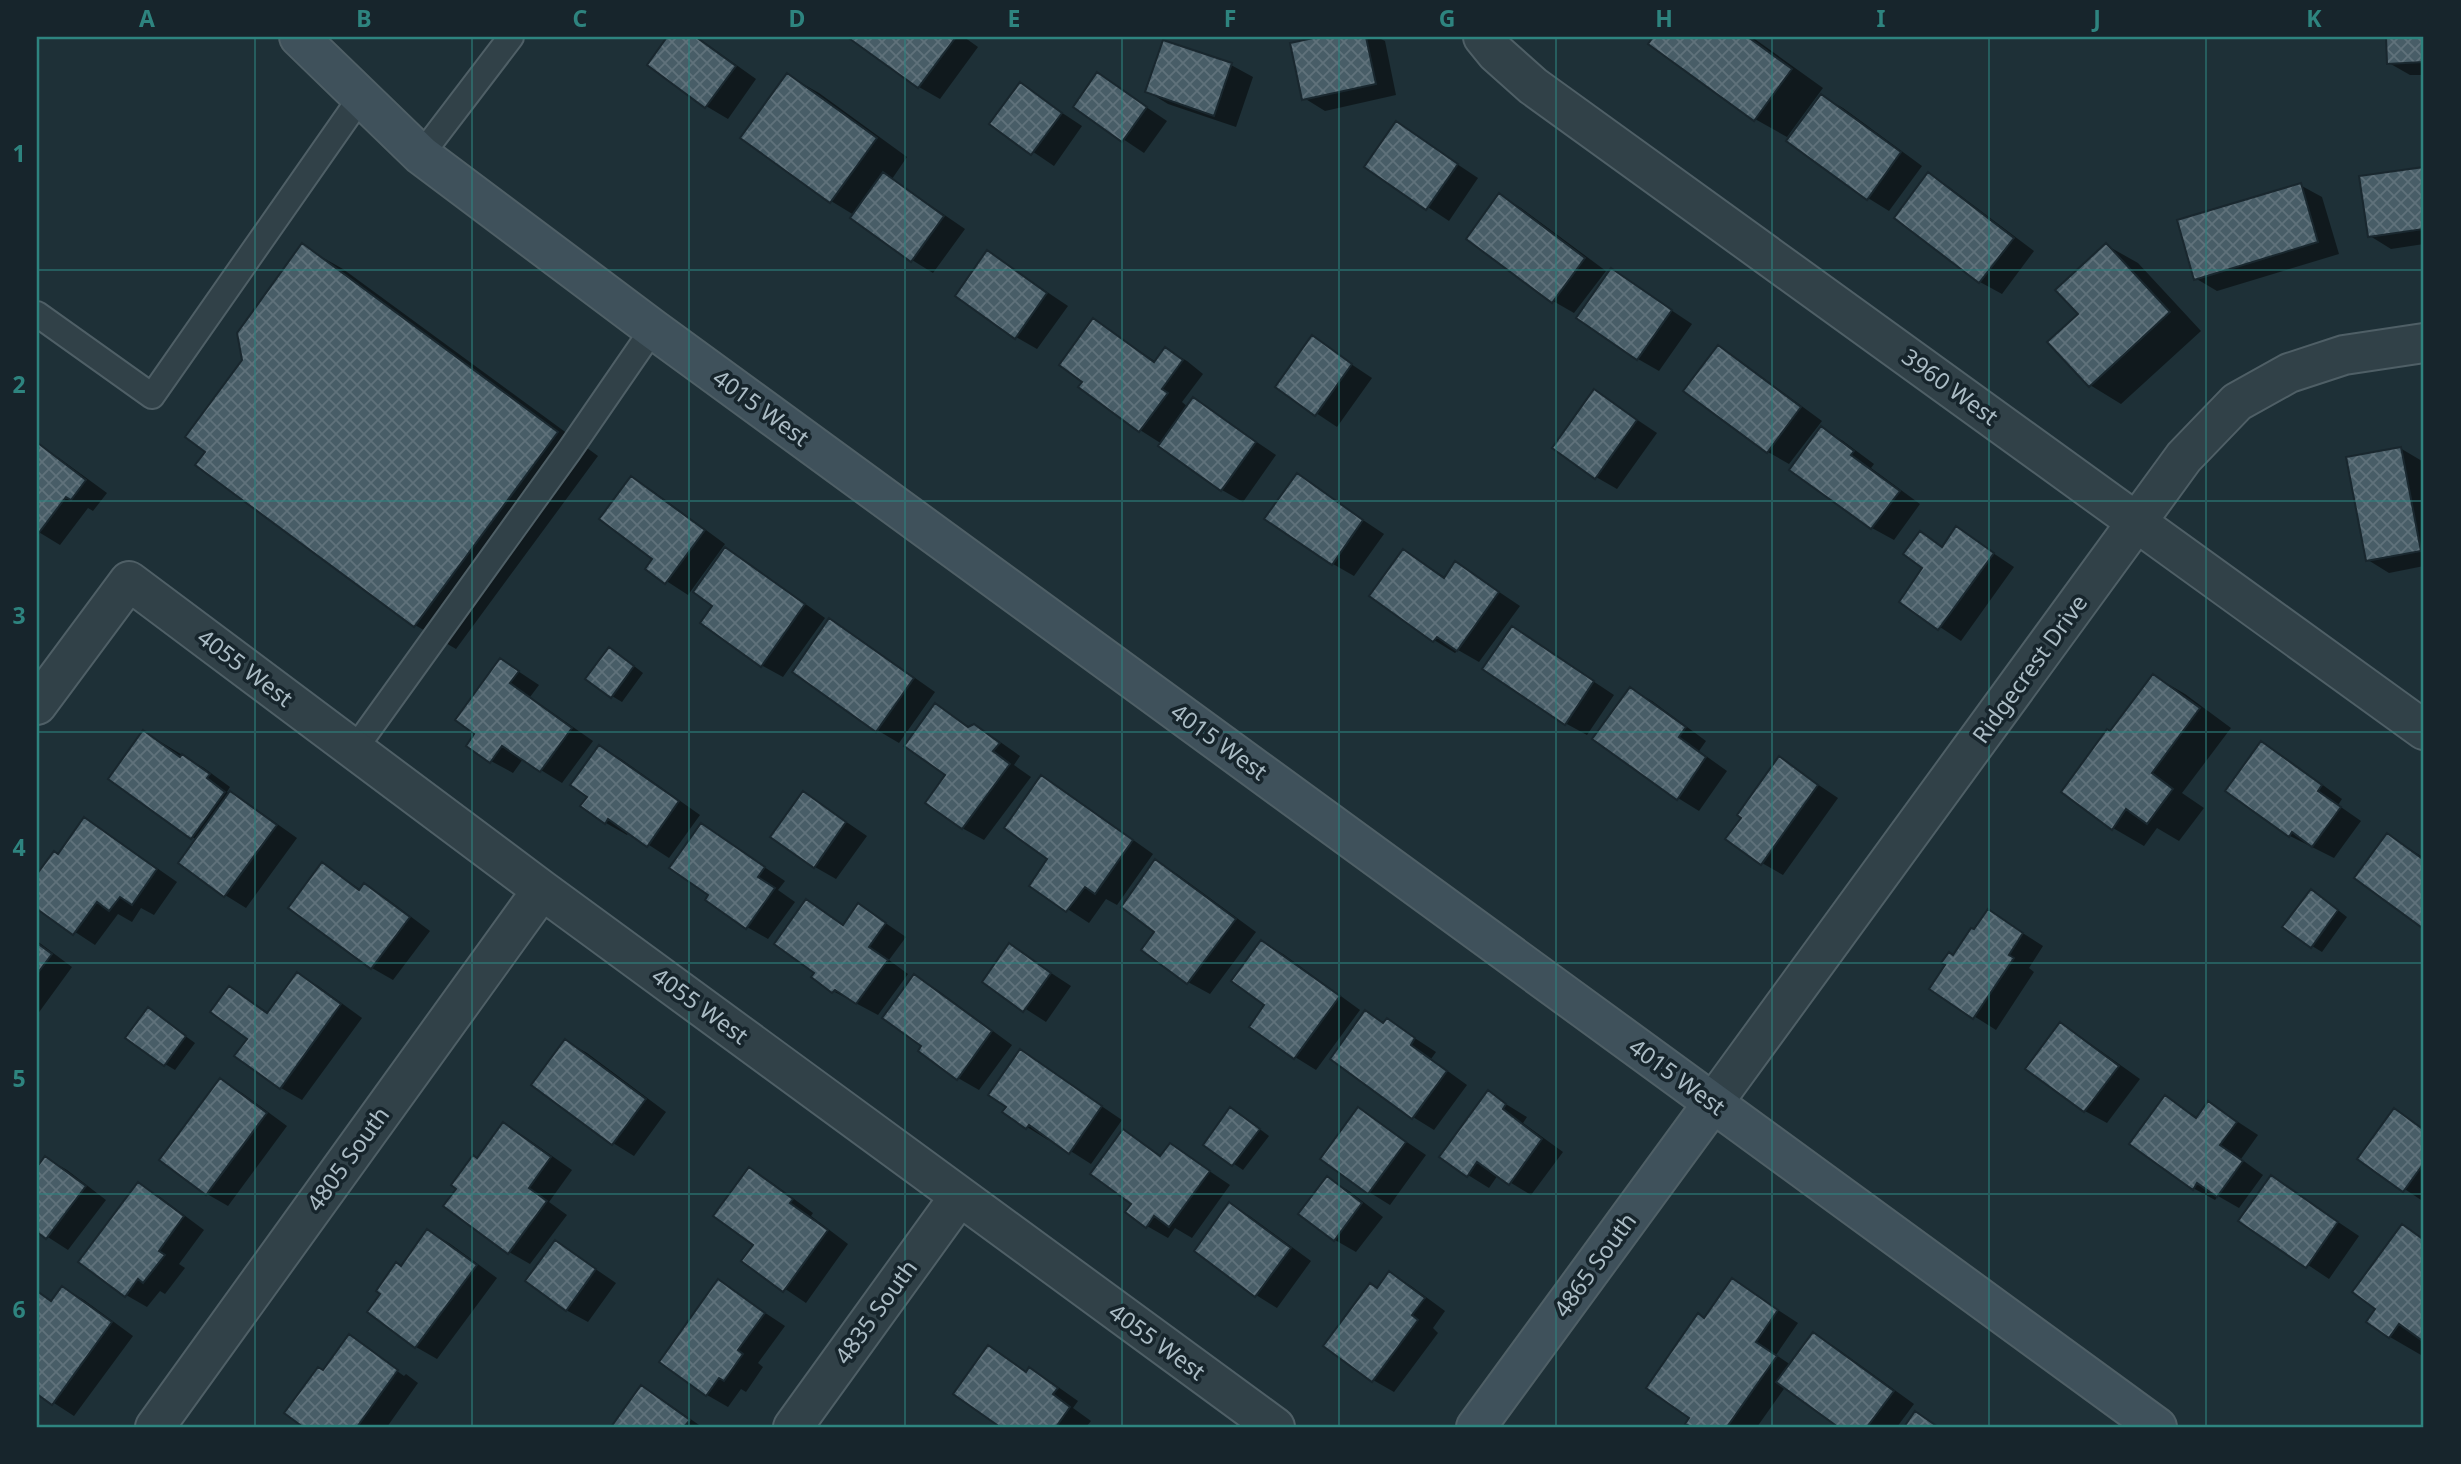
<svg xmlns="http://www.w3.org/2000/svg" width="2461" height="1464" font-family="'Noto Sans',sans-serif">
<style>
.shadow{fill:#0007}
.building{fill:url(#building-cross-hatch);stroke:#19272e;stroke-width:2}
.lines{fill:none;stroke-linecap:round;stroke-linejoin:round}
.lane-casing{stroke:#4f5f66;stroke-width:28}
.street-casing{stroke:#4f5f66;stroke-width:42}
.secondary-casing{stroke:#4f5f66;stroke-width:42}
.lane{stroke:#314148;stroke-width:24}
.street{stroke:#314148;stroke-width:38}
.secondary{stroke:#3f515b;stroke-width:38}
.grid{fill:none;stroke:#2e847f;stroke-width:2;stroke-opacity:0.55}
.labels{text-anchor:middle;stroke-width:7;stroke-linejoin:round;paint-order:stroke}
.street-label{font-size:23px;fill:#abbcc5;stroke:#17252c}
.neatline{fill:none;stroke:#2e847f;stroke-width:2.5}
.grid-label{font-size:23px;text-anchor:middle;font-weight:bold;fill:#2e847f}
</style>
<defs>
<pattern id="building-cross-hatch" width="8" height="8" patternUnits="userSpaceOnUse" patternTransform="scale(1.75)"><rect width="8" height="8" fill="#485d67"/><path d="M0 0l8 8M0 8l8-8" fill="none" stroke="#60727b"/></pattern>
</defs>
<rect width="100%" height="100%" fill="#1e3037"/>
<path class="shadow" d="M670 37H697L756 79 728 119 706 106 649 65Z
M854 37H964L978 47 940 99 919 87 852 39Z
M1327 37H1377L1385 41 1396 95 1325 111 1304 98 1292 44Z
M1655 37H1752L1823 88 1787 137 1755 119 1650 43Z
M2388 37H2424V75H2410L2389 63Z
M1231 65 1253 77 1236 127 1168 104 1147 91Z
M1097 74 1167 121 1144 153 1075 107Z
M787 75 819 93 907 157 892 179 965 229 933 273 912 260 854 215 831 201Z
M1020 85 1082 126 1054 166 992 124Z
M1821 96 1843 108 1922 166 1889 211 1868 198Z
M1397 124 1478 178 1449 221 1366 166Z
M2424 168V244L2391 249 2370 236 2361 178Z
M1928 175 1949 187 2034 251 2002 294 1980 282 1896 218Z
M2300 185 2322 197 2339 254 2217 291 2195 278Z
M1500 196 1521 208 1606 271 1574 313 1553 301Z
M2106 245 2138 263 2201 331 2121 404 2090 385 2080 314Z
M302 246 343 269 598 456 456 649 415 625 198 465 208 452Z
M987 252 1068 306 1037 349 1016 337Z
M1611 270 1692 324 1659 371 1638 359Z
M1094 321 1156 362 1166 349 1187 361 1203 374 1182 402 1188 407 1194 400 1276 455 1243 502 1222 490 1162 444 1140 430 1084 382Z
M1312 338 1372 378 1337 427 1277 387Z
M1718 348 1739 360 1822 421 1789 464 1768 452 1686 391Z
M1594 391 1657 433 1617 489 1596 477Z
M1822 428 1843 441 1874 464 1871 468 1920 504 1894 540 1872 528 1792 470Z
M38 446 59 458 107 493 93 511 88 508 60 545 37 531Z
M2400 448 2422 461 2424 474V566L2389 573 2368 560Z
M1297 476 1384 534 1354 576 1333 564Z
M632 478 653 491 725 544 688 595 648 569 655 559Z
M1957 529 2014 567 1961 641 1901 601 1925 567 1920 534 1944 548Z
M726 549 747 562 825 618 783 677 761 665 715 606Z
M1404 551 1446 578 1456 563 1520 606 1479 662 1458 650 1455 653 1434 640Z
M830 620 851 633 935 692 899 743 877 730 794 671Z
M1513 628 1614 695 1587 735 1565 723Z
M620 655 643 673 622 702 612 696Z
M501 660 539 685 530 697 593 741 562 783 523 759 513 773 491 761 476 733Z
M2154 676 2185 694 2231 728 2182 793 2204 808 2179 841 2157 828 2144 846 2113 828 2111 733Z
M1631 689 1652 701 1706 741 1699 751 1727 771 1699 811 1678 798Z
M936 705 971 728 974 726 996 739 1020 756 1014 765 1031 777 984 840 962 828 947 775Z
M144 732 204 768 230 787 227 792 252 806 297 838 246 908 225 895 180 863 197 840 192 837Z
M2262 743 2283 756 2342 799 2338 805 2361 821 2334 858 2290 836 2227 791Z
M600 747 621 759 700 815 669 858 629 832 627 835 606 823 583 806 589 797Z
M1780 759 1838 798 1783 875 1762 863Z
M1041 777 1063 790 1153 854 1117 905 1106 899 1089 923 1031 885 1050 858Z
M804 793 867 836 836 879 815 867Z
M84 819 105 832 177 882 154 915 141 908 132 922 118 914 95 945 37 907V877L54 853 59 856Z
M702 825 785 881 778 890 795 902 768 939 747 927 710 895Z
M2388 835 2424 858V927L2356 877Z
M1156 862 1177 874 1256 932 1210 994 1188 982 1157 931Z
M323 864 361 890 364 885 386 898 430 931 393 980 372 968 290 908Z
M2321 897 2347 917 2322 952 2312 946Z
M807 901 844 925 859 905 906 937 889 960 908 974 878 1015 833 991Z
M1988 911 2043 946 2029 968 2034 972 1996 1030 1931 989Z
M37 941 72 967 37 1015Z
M1262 942 1283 954 1360 1010 1316 1070 1295 1057 1266 1005Z
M1010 946 1071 986 1046 1022 984 982Z
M297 974 318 986 362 1018 302 1100 281 1088 250 1038 230 988 269 1013Z
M914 977 936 989 1012 1045 979 1090 958 1078 923 1046Z
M1366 1012 1385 1023 1387 1020 1436 1052 1431 1059 1467 1085 1434 1130 1413 1117Z
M158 1016 195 1043 175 1070 165 1064Z
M2060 1024 2081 1037 2140 1079 2107 1123 2085 1111 2027 1068Z
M566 1041 587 1053 666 1112 634 1156 613 1143Z
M1020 1051 1122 1120 1091 1164 1050 1138 1048 1140 1027 1127 1008 1106Z
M221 1081 242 1093 287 1126 228 1206 207 1194 161 1160Z
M1488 1093 1527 1117 1523 1123 1563 1152 1531 1195 1498 1175 1489 1188 1468 1175Z
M2165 1097 2198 1118 2209 1103 2258 1135 2241 1159 2263 1175 2239 1208 2218 1196 2215 1200 2193 1188Z
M1358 1109 1426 1155 1390 1205 1369 1192Z
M2394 1110 2424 1129V1202L2360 1159Z
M1241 1115 1269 1136 1243 1170 1205 1144Z
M504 1124 525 1137 572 1170 549 1202 567 1215 530 1264 509 1252 478 1160Z
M1123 1131 1162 1157 1171 1145 1230 1185 1192 1238 1175 1228 1168 1238 1147 1226Z
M46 1158 67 1170 106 1200 68 1250 37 1230V1170Z
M749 1170 771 1182 813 1213 811 1216 848 1244 806 1303 744 1261 755 1245Z
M2271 1177 2359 1236 2329 1279 2241 1220Z
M1327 1178 1349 1191 1383 1217 1356 1252 1335 1240Z
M138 1184 160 1197 204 1230 179 1264 185 1268 165 1294 160 1291 147 1307 126 1295Z
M1230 1204 1251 1217 1311 1261 1277 1308 1256 1295Z
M2402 1226 2424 1239V1351L2421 1355 2390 1337Z
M428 1231 449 1243 497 1278 437 1359 416 1347 369 1312Z
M556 1242 616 1283 588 1322 566 1310Z
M1390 1273 1411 1286 1445 1311 1433 1328 1438 1333 1394 1392 1373 1380 1378 1290Z
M1732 1280 1798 1323 1776 1355 1791 1365 1814 1334 1835 1347 1914 1404 1897 1427H1841L1786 1386 1757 1427H1694L1688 1423 1692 1418 1705 1319Z
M719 1282 785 1326 758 1363 763 1367 746 1392 741 1389 728 1407 707 1395Z
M63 1288 84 1300 133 1336 74 1416 37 1392V1292L53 1302Z
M349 1336 368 1347V1350L404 1376 406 1374 418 1383 387 1427H306L286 1413 324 1372Z
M989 1348 1028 1373 1030 1369 1051 1382 1078 1401 1073 1408 1091 1421 1086 1427H1003L956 1393Z
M642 1387 663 1400 702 1427H613Z"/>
<path class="building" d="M667 37H696L736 66 705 108 647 65Z
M852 37H956L918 88 850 39Z
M1318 37H1366L1376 84 1302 100 1290 43Z
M1653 37H1748L1792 69 1754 121 1648 44Z
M2386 37H2424V62L2387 64Z
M1163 40 1232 63 1214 116 1145 92Z
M1097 72 1147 107 1122 142 1073 107Z
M787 73 877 138 830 203 740 138Z
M1020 82 1062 113 1031 155 989 124Z
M1821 94 1901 152 1867 200 1786 141Z
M1396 121 1458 164 1426 210 1364 167Z
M2424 167V229L2368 237 2359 176Z
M883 172 944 216 911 262 850 218Z
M1928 172 2014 238 1979 283 1894 218Z
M2301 183 2318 242 2194 280 2177 220Z
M1499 193 1585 258 1552 303 1466 239Z
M302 243 558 432 414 627 195 465 205 452 185 437 242 360 237 333Z
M2106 243 2170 312 2089 387 2047 342 2078 314 2055 290Z
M987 250 1047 293 1015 339 955 296Z
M1611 268 1672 310 1637 360 1576 318Z
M1093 318 1154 362 1165 347 1183 360 1162 389 1168 393 1139 432 1078 387 1082 382 1059 365Z
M1312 335 1352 364 1315 416 1275 387Z
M1718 345 1801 407 1767 453 1683 391Z
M1594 389 1637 420 1595 479 1552 448Z
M1193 397 1256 442 1221 491 1158 446Z
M1821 426 1854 451 1851 455 1900 491 1871 529 1789 470Z
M38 443 86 480 71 500 66 497 38 534Z
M2401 447 2421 551 2366 561 2346 457Z
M1297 473 1363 520 1332 565 1264 519Z
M631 476 705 530 665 584 645 569 652 559 599 519Z
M1956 526 1994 553 1938 630 1899 602 1922 568 1903 554 1920 531 1942 547Z
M725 547 805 604 761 667 700 623 712 606 693 592Z
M1403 549 1444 578 1455 561 1499 592 1457 651 1437 637 1433 642 1369 596Z
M829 618 914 678 876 732 792 672Z
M1512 626 1594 681 1565 725 1482 669Z
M609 647 634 666 611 698 585 679Z
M500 658 519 671 510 683 572 728 540 772 502 746 490 763 466 746 474 734 455 720Z
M2153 674 2200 708 2152 773 2173 789 2147 824 2126 809 2112 830 2061 792 2107 729 2110 731Z
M1630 687 1686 727 1679 737 1706 757 1677 800 1592 739Z
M935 703 968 727 974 724 1000 743 993 751 1010 764 962 829 925 803 945 775 904 746Z
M143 730 180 757 182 754 210 774 207 778 225 792 191 839 108 779Z
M2261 741 2322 785 2318 791 2341 807 2312 847 2292 832 2289 837 2225 791Z
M599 745 679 801 647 847 608 819 605 824 580 806 587 797 570 785Z
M1779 756 1818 785 1761 865 1725 839 1741 818 1737 815Z
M1041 775 1133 840 1095 894 1085 887 1066 912 1029 886 1047 859 1004 828Z
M230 791 277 825 224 897 178 863Z
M803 791 846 822 814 868 770 837Z
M84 817 157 869 132 905 120 897 109 911 97 902 73 935 37 909V874L54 851 58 854Z
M701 823 765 867 758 877 775 888 746 929 705 900 708 895 669 868Z
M2387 833 2424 860V923L2421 927 2354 878Z
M1155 859 1236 919 1187 984 1141 950 1154 932 1121 907Z
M322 862 359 890 364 883 410 917 371 969 288 908Z
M2311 889 2338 910 2311 948 2282 927Z
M806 899 843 925 858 903 886 923 869 947 888 960 856 1004 835 990 832 993 811 977 814 973 774 944Z
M1988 909 2023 933 2009 955 2014 958 1973 1019 1929 989 1945 965 1941 963 1949 952 1953 955 1971 928 1974 929Z
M1261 940 1340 996 1294 1059 1249 1027 1264 1005 1231 981Z
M37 943 52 954 37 974Z
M1009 943 1051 973 1023 1012 982 982Z
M297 972 341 1004 280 1089 234 1056 247 1039 210 1012 229 986 267 1013Z
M914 974 992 1031 957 1080 918 1051 921 1046 882 1018Z
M148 1007 186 1036 164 1066 125 1038Z
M1365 1010 1383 1023 1387 1018 1415 1038 1411 1045 1447 1071 1412 1119 1330 1059Z
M2060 1022 2119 1066 2084 1112 2025 1069Z
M565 1039 646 1099 612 1145 531 1085Z
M1020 1049 1102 1106 1069 1154 1029 1125 1026 1129 1002 1112 1006 1107 988 1095Z
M220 1078 267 1113 206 1195 159 1160Z
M1488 1090 1506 1104 1503 1109 1542 1139 1509 1185 1477 1162 1467 1177 1439 1157Z
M2165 1095 2196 1118 2208 1101 2237 1122 2220 1145 2243 1161 2217 1197 2197 1183 2193 1190 2129 1144Z
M1230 1107 1260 1129 1232 1166 1203 1145Z
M1358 1107 1406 1142 1368 1194 1320 1159Z
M2394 1108 2424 1130V1163L2403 1192 2357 1159Z
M503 1122 551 1157 529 1188 547 1201 508 1254 443 1206 456 1189 451 1185 473 1155 477 1158Z
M1123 1129 1160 1156 1170 1143 1210 1171 1169 1227 1154 1216 1146 1228 1125 1212 1131 1204 1090 1174Z
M45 1156 86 1186 46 1239 37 1232V1167Z
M749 1167 793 1199 790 1203 828 1230 783 1292 741 1261 753 1245 713 1216Z
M2271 1175 2338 1222 2306 1268 2238 1221Z
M1327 1176 1362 1203 1334 1241 1298 1214Z
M138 1182 184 1216 159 1251 165 1255 143 1283 138 1279 125 1297 78 1262Z
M1229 1202 1291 1248 1255 1297 1194 1251Z
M2402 1224 2424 1240V1342L2399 1324 2389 1338 2366 1322 2375 1309 2352 1292Z
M427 1229 477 1265 415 1348 367 1312 380 1294 376 1291 396 1262 401 1266Z
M555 1240 596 1269 566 1311 525 1281Z
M1389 1271 1425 1298 1412 1315 1418 1320 1372 1382 1323 1346 1370 1283 1377 1288Z
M1732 1278 1778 1310 1756 1342 1777 1356 1727 1427H1691L1685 1424 1689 1418 1646 1388 1698 1313 1704 1318Z
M718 1279 765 1313 738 1350 743 1354 724 1381 719 1378 706 1396 659 1362Z
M62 1286 112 1322 52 1405 37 1394V1291L51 1301Z
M1813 1332 1894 1391 1867 1427H1838L1776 1382Z
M349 1334 398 1370 357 1427H303L284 1413 318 1367 323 1370Z
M988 1345 1026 1372 1029 1367 1058 1388 1053 1394 1070 1407 1056 1427H1000L953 1394Z
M641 1385 690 1420 684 1427H611Z
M1915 1411 1938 1427H1904Z"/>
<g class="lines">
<g class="lane-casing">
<path id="lane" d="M421 155 511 37
M37 314 152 396 361 97
M354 750 569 451 653 329"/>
</g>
<g class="street-casing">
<path id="street" d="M1483 37 1496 53 1533 86 2424 730
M37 705 129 581 542 890 1275 1427
M1713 1103 2184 457 2237 402 2289 373 2344 355 2424 343
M155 1427 542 890
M793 1427 959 1197"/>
</g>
<g class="secondary-casing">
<path id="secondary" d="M299 37 421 155 653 329 2157 1427
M1476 1427 1713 1103"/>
</g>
<use href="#lane" class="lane"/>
<use href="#street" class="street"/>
<use href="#secondary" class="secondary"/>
</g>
<path class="grid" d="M255 37V1427M472 37V1427M689 37V1427M905 37V1427M1122 37V1427M1339 37V1427M1556 37V1427M1772 37V1427M1989 37V1427M2206 37V1427M37 270H2424M37 501H2424M37 732H2424M37 963H2424M37 1194H2424"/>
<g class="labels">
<g class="street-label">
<text transform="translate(1950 387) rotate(36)" y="8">3960 West</text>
<text transform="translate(761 408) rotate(36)" y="8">4015 West</text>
<text transform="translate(245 668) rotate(37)" y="8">4055 West</text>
<text transform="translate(2030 669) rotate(-54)" y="8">Ridgecrest Drive</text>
<text transform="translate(1219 742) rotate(36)" y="8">4015 West</text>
<text transform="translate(700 1006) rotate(36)" y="8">4055 West</text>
<text transform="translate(1677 1077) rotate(36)" y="8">4015 West</text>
<text transform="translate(348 1159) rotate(-54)" y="8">4805 South</text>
<text transform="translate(1595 1265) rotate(-54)" y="8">4865 South</text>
<text transform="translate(876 1312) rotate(-54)" y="8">4835 South</text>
<text transform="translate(1157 1342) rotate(36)" y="8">4055 West</text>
</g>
</g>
<rect width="2461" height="1464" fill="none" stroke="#17252c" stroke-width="77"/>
<rect x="38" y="38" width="2384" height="1388" class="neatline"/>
<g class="grid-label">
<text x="147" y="27">A</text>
<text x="364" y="27">B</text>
<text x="580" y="27">C</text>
<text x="797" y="27">D</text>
<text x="1014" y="27">E</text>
<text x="1230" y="27">F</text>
<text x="1447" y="27">G</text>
<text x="1664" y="27">H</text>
<text x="1881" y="27">I</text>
<text x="2097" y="27">J</text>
<text x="2314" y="27">K</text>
<text x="19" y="162">1</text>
<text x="19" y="393">2</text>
<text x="19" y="624">3</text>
<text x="19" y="856">4</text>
<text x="19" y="1087">5</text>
<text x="19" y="1318">6</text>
</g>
</svg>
